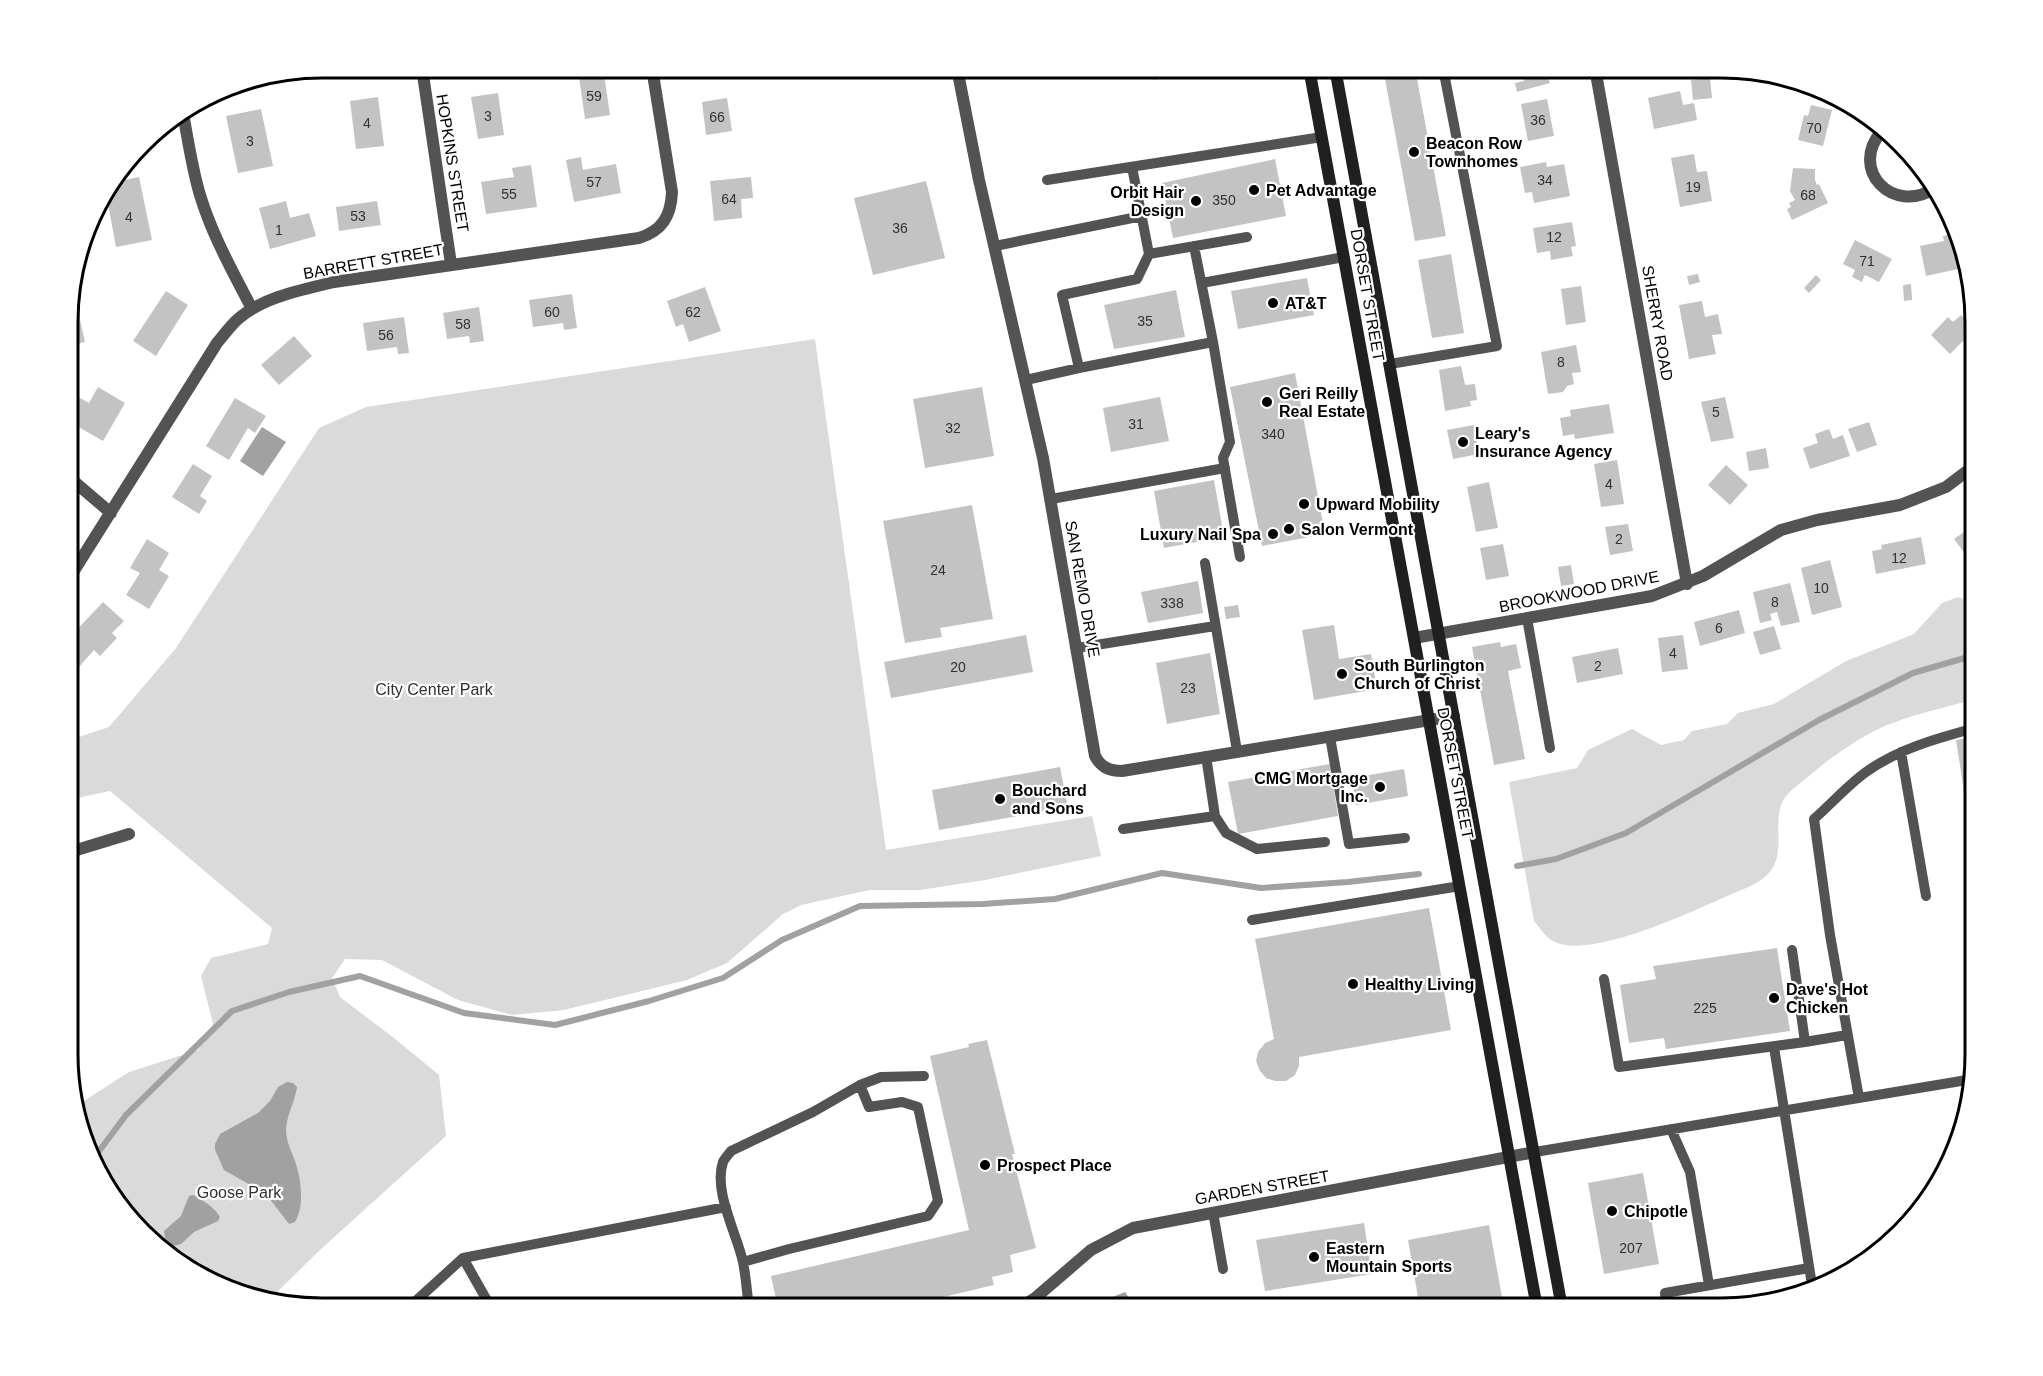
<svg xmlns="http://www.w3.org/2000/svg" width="2043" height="1376" font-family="Helvetica,sans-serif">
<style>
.green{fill:#dadada}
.water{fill:#a1a1a1}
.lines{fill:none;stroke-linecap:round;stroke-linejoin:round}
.stream{stroke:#a1a1a1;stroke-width:6}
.building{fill:#c3c3c3}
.lane{stroke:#535353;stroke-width:10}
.street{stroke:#535353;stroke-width:12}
.secondary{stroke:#202020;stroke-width:12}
.poi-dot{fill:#000;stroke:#fff;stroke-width:2}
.labels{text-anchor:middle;stroke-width:4.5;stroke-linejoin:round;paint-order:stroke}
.number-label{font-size:14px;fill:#313131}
.poi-label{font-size:16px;font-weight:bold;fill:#000;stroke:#fff;text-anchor:start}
.street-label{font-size:16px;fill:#000;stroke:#fff}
.park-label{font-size:16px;fill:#313131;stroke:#fff}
.rim{fill:none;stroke:#000;stroke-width:3}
</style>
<rect width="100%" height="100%" fill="#fff"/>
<path class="green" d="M815 339 886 850 1092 816 1101 856 985 880 920 890H870L801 905 783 914 727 963 687 980 564 1010 512 1015 458 1000 382 960 345 959 332 978 340 997 394 1038 439 1075 446 1136 321 1249 269 1300 241 1295 180 1265 109 1189 115 1183 98 1171 76 1106 129 1072 198 1050 213 1024 201 976 211 958 268 944 272 928 110 791 77 798 70 794V740L109 727 176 648 319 428 366 407Z
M1958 597 1975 603V699C1941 709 1898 717 1867 735 1847 746 1825 762 1808 777 1801 783 1789 791 1784 799 1770 822 1789 856 1766 876 1755 886 1738 891 1725 897 1689 913 1595 957 1557 943 1546 939 1541 929 1534 921L1509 782 1577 768 1588 750 1632 729 1661 745 1684 740 1692 731 1727 724 1738 713 1774 704 1846 661 1914 634 1942 603Z"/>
<path class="water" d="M262 427 286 442 263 476 240 461Z
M287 1082 293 1083 297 1087C295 1102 287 1114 286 1129 286 1141 291 1150 295 1161 301 1178 305 1206 295 1222L289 1224 266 1194 224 1170 215 1150V1144L220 1134 258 1113 270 1101 278 1087Z
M193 1195C201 1198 217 1210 220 1217L218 1221 194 1232 181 1244 173 1246 165 1239 164 1231 181 1216 189 1196Z
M1125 1292 1136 1308H1096L1100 1302Z"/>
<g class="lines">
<path class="stream" d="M1517 866 1556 859 1626 833 1819 720 1913 673 1975 655
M94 1158 126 1115 232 1011 289 992 360 976 464 1013 555 1025 649 1001 723 978 782 940 860 906 983 904 1055 899 1162 873 1261 888 1348 882 1419 874"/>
</g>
<path class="building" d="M1150 68H1222V69L1153 80Z
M1383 68H1415L1446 236 1415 241Z
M1507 68H1545L1550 83 1517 92 1515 83 1524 81 1520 69 1508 72Z
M604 74 610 115 585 119 579 77Z
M1710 78 1712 98 1693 100 1691 80Z
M1680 91 1683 105 1694 103 1697 120 1654 129 1648 98Z
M498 93 504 135 478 139 471 97Z
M378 97 384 146 356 149 350 101Z
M727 98 732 131 706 135 702 102Z
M1547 99 1554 136 1528 141 1521 104Z
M1811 105 1832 110 1823 146 1798 140 1804 115 1808 116Z
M261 109 273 166 238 173 226 116Z
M1694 154 1697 172 1707 171 1712 201 1680 207 1671 158Z
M581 157 583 170 616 164 621 193 574 202 566 160Z
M1275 159 1286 216 1173 238 1162 183Z
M1546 162 1547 167 1564 164 1570 196 1534 203 1532 192 1525 193 1520 167Z
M531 165 537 207 486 214 481 182 514 177 512 168Z
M1793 168 1815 169V180L1817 185 1819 184 1828 203 1792 220 1787 209 1791 207 1789 203 1795 200 1790 191Z
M139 177 152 240 116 247 106 193 115 182Z
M751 177 753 198 741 199 742 218 714 221 710 181Z
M926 181 945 258 873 275 854 198Z
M286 201 290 218 309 213 316 236 270 249 259 208Z
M377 201 381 225 339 231 336 207Z
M1572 222 1576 246 1571 247 1573 256 1551 260 1550 251 1537 253 1533 228Z
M1953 234 1963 268 1926 276 1920 246 1944 241 1943 236Z
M1855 240 1892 259 1879 282 1865 275 1862 282 1852 277 1855 270 1843 264Z
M1451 254 1464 333 1432 338 1418 260Z
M1698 274 1700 282 1689 285 1687 276Z
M1816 275 1821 280 1809 293 1804 288Z
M1307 278 1314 315 1238 329 1231 291Z
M1911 284 1912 300 1904 301 1903 285Z
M1581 286 1586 322 1566 325 1561 289Z
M705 287 721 331 689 342 683 324 676 327 667 301Z
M1176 290 1185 337 1114 349 1104 305Z
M166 291 188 305 156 356 133 341Z
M572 294 577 328 564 330 563 323 533 327 529 300Z
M1702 301 1705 317 1718 314 1722 334 1712 335 1716 354 1689 359 1679 305Z
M479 307 484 341 470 343 469 336 447 339 443 313Z
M78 311 85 342 70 345V313Z
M1961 315 1975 329 1950 354 1931 335 1948 317 1953 322Z
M404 317 409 353 398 354 397 347 367 351 363 323Z
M294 336 312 356 279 385 261 365Z
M1576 345 1581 372 1572 373 1574 384 1567 386 1563 392 1548 394 1541 352Z
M1461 366 1465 385 1475 384 1477 400 1470 401 1471 406 1445 411 1439 370Z
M1295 373 1325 534 1262 546 1230 387Z
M98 387 125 403 103 441 70 422V400L73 394 89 403Z
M982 387 994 456 925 468 913 399Z
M1160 397 1169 441 1111 452 1103 408Z
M1725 397 1734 438 1711 442 1701 402Z
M235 398 266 416 255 433 248 428 229 460 206 446Z
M1609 404 1614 433 1575 439 1574 434 1563 436 1560 418 1571 416 1570 410Z
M1869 422 1877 445 1857 452 1848 429Z
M1474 425 1479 454 1453 459 1447 430Z
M1829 429 1833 439 1843 435 1850 456 1810 469 1803 448 1818 443 1815 434Z
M1766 448 1769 468 1749 471 1746 452Z
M1617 460 1624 504 1601 507 1594 464Z
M193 464 212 476 200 496 207 501 199 514 172 497Z
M1726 465 1748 485 1730 505 1708 485Z
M1214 480 1224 537 1164 548 1154 491Z
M1489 482 1498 528 1476 532 1467 487Z
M972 505 993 619 940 628 942 637 905 643 883 521Z
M1628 524 1633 551 1610 555 1605 527Z
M1975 524V561L1972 563 1954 539Z
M1921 537 1926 564 1876 574 1872 551 1882 549 1881 545Z
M147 539 169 553 159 570 169 576 149 609 126 595 140 573 130 568Z
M1503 544 1509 576 1486 580 1480 548Z
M1830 560 1842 607 1812 615 1801 568Z
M1571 565 1574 584 1561 586 1558 567Z
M1198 581 1203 613 1148 623 1141 592Z
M1790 583 1800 622 1781 626 1777 612 1770 614 1772 620 1760 623 1753 592Z
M103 602 124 621 112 633 117 638 100 656 94 650 79 667 70 658V637Z
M1238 605 1240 617 1226 619 1224 607Z
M1739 610 1745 633 1700 646 1694 622Z
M1334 625 1339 659 1371 654 1377 689 1314 700 1302 630Z
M1774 626 1781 649 1760 655 1753 632Z
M1026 635 1033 672 891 698 884 662Z
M1683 635 1688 669 1662 672 1658 638Z
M1500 642 1501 647 1516 644 1521 668 1508 671 1525 759 1494 765 1472 647Z
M1618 648 1623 674 1577 683 1572 657Z
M1210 653 1220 714 1167 724 1156 663Z
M1975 737V854H1974L1956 740Z
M1330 764 1338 816 1238 834 1228 782Z
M1060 767 1068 807 939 830 932 790Z
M1404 769 1408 796 1356 805 1352 778Z
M1429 908 1451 1030 1299 1057V1066L1295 1075 1286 1081H1275L1266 1078 1260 1071 1256 1061 1258 1052 1265 1043 1274 1039 1255 939Z
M1777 948 1790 1031 1666 1049 1664 1038 1629 1043 1620 985 1656 979 1653 966Z
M987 1040 1015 1154H1012L1036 1248 1010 1255 1013 1272 992 1277 994 1285 939 1298 896 1308H778L771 1276 969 1230 930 1056 969 1047 968 1044Z
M1643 1173 1659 1264 1604 1274 1588 1183Z
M1364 1223 1372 1274 1265 1291 1256 1240Z
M1489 1225 1504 1308H1420L1408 1240Z"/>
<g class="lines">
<path class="lane" d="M1132 167 1149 254 1247 237
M1047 180 1322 137
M995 246 1142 216
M1202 283 1344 257
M1213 342 1230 442 1223 458 1240 557
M1390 364 1497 346 1443 68
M1079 368 1213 342 1194 246
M1026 380 1079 368 1062 295 1137 279 1149 254
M1051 499 1225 468
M1205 563 1237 751
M1527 618 1550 748
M1077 648 1215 626
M1330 737 1349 844 1405 838
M1901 752 1926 896
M1215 816 1226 833 1257 849 1325 842
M1123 829 1215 816 1206 756
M1252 920 1460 886
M1604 979 1619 1067 1805 1042 1792 950
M1805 1042 1847 1035
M1774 1047 1812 1285
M860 1085 881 1077 924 1076
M1859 1098 1830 935 1814 819C1831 804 1848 785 1866 772 1898 749 1938 738 1975 728
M1671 1129 1690 1172 1709 1285
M1535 1152 1973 1079
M1213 1212 1223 1269
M463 1258 489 1304 485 1308
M743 1262 789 1249 928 1216 938 1201 918 1107 902 1102 869 1107 860 1085 813 1112 731 1151C729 1154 725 1158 723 1162 713 1191 737 1234 743 1262 746 1277 747 1293 749 1308
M408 1308 463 1258 726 1207
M1667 1308 1665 1293 1809 1268"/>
<path class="street" d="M422 68 451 264
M957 68 979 180 1043 458 1095 756C1101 767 1109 771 1122 771L1454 716
M1595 68 1687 584
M183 113C188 140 192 168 200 195 212 235 233 272 252 309
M1882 131C1848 169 1893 216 1935 188
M70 478 111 513
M70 577 217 343C224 335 230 326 238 319 263 297 302 290 334 282L639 238C662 231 671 216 672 192L652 68
M1414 638 1652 596 1703 576 1781 530 1817 520 1900 505 1946 487 1975 465
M70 852 129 834
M1019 1308 1034 1299 1091 1250 1133 1228 1535 1152"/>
<path class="secondary" d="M1309 68 1537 1308
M1335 68 1562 1308"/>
</g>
<g class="poi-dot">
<circle cx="1414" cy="152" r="6"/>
<circle cx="1254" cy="190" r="6"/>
<circle cx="1196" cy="201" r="6"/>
<circle cx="1273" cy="303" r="6"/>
<circle cx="1267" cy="402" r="6"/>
<circle cx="1463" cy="442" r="6"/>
<circle cx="1304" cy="504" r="6"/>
<circle cx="1289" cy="529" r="6"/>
<circle cx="1273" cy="534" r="6"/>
<circle cx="1342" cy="674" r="6"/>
<circle cx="1380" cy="787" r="6"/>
<circle cx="1000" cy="799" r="6"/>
<circle cx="1353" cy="984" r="6"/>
<circle cx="1774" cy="998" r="6"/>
<circle cx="985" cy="1165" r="6"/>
<circle cx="1612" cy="1211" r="6"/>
<circle cx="1314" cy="1257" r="6"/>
</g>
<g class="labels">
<g class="number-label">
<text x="594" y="101">59</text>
<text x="488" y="121">3</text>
<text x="717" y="122">66</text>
<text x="1538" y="125">36</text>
<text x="367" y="128">4</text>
<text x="1814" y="133">70</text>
<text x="250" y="146">3</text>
<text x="1545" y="185">34</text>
<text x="594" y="187">57</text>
<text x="1693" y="192">19</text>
<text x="509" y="199">55</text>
<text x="1808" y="200">68</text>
<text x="729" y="204">64</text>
<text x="1224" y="205">350</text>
<text x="358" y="221">53</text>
<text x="129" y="222">4</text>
<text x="900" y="233">36</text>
<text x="279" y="235">1</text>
<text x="1554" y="242">12</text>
<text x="1867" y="266">71</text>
<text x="552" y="317">60</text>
<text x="693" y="317">62</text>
<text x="1145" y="326">35</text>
<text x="463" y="329">58</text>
<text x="386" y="340">56</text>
<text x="1561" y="367">8</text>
<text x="1716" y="417">5</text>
<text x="1136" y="429">31</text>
<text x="953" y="433">32</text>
<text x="1273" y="439">340</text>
<text x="1609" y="489">4</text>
<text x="1619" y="544">2</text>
<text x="1899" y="563">12</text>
<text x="938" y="575">24</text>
<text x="1821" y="593">10</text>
<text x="1775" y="607">8</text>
<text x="1172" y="608">338</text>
<text x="1719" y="633">6</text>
<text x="1673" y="658">4</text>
<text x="1598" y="671">2</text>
<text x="958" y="672">20</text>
<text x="1188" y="693">23</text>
<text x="1705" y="1013">225</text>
<text x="1631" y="1253">207</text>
</g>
<g class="poi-label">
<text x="1426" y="149">Beacon Row<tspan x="1426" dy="18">Townhomes</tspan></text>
<text x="1266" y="196">Pet Advantage</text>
<text x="1184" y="198" text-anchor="end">Orbit Hair<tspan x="1184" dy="18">Design</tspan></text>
<text x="1285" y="309">AT&amp;T</text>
<text x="1279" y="399">Geri Reilly<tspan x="1279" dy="18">Real Estate</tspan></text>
<text x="1475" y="439">Leary's<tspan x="1475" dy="18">Insurance Agency</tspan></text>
<text x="1316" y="510">Upward Mobility</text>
<text x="1301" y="535">Salon Vermont</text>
<text x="1261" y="540" text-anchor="end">Luxury Nail Spa</text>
<text x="1354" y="671">South Burlington<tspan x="1354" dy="18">Church of Christ</tspan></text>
<text x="1368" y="784" text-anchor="end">CMG Mortgage<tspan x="1368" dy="18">Inc.</tspan></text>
<text x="1012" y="796">Bouchard<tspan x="1012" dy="18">and Sons</tspan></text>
<text x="1365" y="990">Healthy Living</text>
<text x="1786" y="995">Dave's Hot<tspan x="1786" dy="18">Chicken</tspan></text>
<text x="997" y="1171">Prospect Place</text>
<text x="1624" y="1217">Chipotle</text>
<text x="1326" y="1254">Eastern<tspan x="1326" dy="18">Mountain Sports</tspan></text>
</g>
<g class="street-label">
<text transform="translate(453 163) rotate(81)" y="6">HOPKINS STREET</text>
<text transform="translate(373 261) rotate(-10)" y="6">BARRETT STREET</text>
<text transform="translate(1368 295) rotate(80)" y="6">DORSET STREET</text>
<text transform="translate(1658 323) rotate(80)" y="6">SHERRY ROAD</text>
<text transform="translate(1083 589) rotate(80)" y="6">SAN REMO DRIVE</text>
<text transform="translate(1579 591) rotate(-11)" y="6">BROOKWOOD DRIVE</text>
<text transform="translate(1456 773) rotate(79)" y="6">DORSET STREET</text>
<text transform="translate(1262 1187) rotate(-10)" y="6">GARDEN STREET</text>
</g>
<g class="park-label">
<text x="434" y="695">City Center Park</text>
<text x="239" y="1198">Goose Park</text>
</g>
</g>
<path d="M0 0H2043V1376H0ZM322 78H1721A244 244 0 0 1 1965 322V1054A244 244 0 0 1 1721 1298H322A244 244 0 0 1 78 1054V322A244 244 0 0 1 322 78Z" fill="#fff" fill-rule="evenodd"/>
<path class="rim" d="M322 78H1721A244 244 0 0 1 1965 322V1054A244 244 0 0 1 1721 1298H322A244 244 0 0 1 78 1054V322A244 244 0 0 1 322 78Z"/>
</svg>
